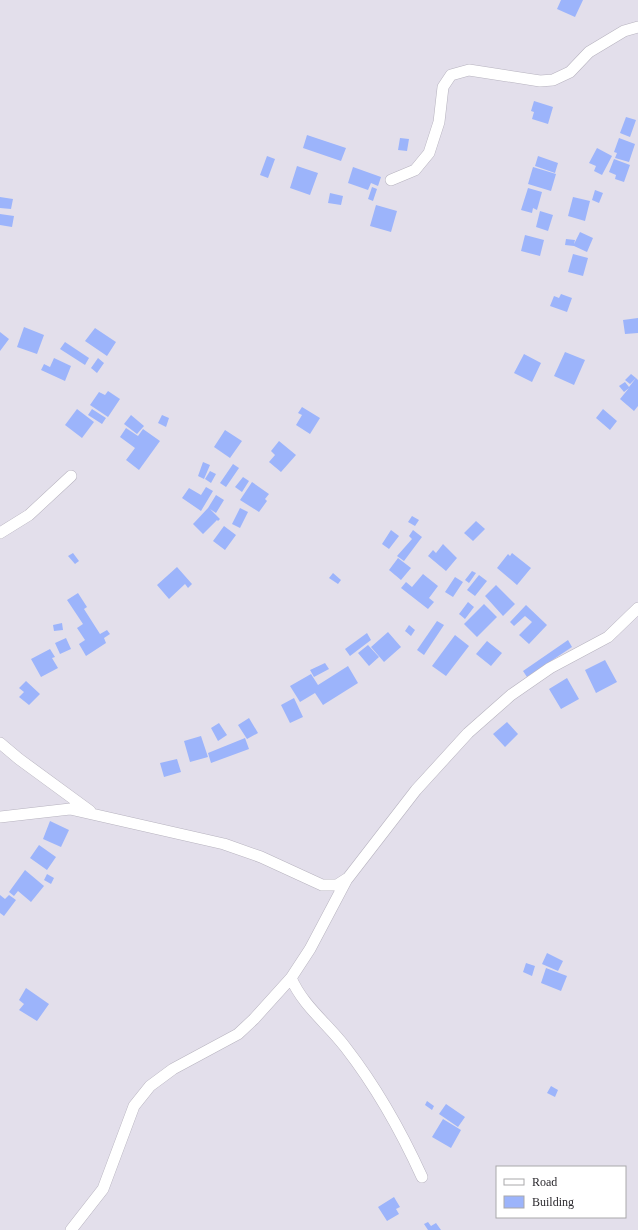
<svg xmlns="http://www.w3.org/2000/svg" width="638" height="1230" font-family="'Times New Roman',serif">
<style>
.building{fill:#9cb4fb}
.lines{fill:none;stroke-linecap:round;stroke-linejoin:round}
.street-casing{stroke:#b7b3bf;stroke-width:12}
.street{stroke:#fff;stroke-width:11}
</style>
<rect width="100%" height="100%" fill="#e3dfeb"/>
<path class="building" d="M561 0H583L575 17 557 9Z
M534 101 553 107 548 124 532 119 534 112 531 111Z
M626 117 636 120 630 137 620 133Z
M307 135 346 148 341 161 303 148Z
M400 138 409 139 407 151 398 150Z
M619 138 635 144 629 162 615 158 617 153 614 152Z
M597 148 612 156 602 175 594 171 596 166 589 163Z
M267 156 275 159 268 178 260 175Z
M538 156 558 163 555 173 535 166Z
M614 159 630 165 624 182 615 179 616 175 609 172Z
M297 166 318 173 310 195 290 188Z
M353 167 381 177 378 186 371 183 368 190 348 183Z
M533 167 556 174 551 191 528 184Z
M372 187 377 189 373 201 368 199Z
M528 188 542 192 537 210 533 208 532 213 521 210Z
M595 190 603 193 599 203 592 200Z
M330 193 343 196 341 205 328 203Z
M0 197 13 199 11 209 0 208Z
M573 197 590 201 585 221 568 216Z
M376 205 397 211 391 232 370 226Z
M540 211 553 215 548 231 536 227Z
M0 214 14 216 12 227 0 225Z
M580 232 593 238 587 252 574 246 565 245 566 239 575 240 574 244Z
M525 235 544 240 540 256 521 251Z
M573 254 588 258 583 276 568 272Z
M561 294 572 298 567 312 550 306 554 296 559 298Z
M638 318V333L625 334 623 320Z
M24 327 44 335 37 354 17 347Z
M95 328 116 342 107 356 85 341Z
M0 332 9 339 0 351Z
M65 342 89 358 85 365 60 349Z
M565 352 585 360 574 385 554 376Z
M524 354 541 363 532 382 514 373Z
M54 358 71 366 65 381 41 370 44 364 50 367Z
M98 358 104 363 97 373 91 368Z
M631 374 636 378 630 384 625 380Z
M636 378 638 380V406L634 411 620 399 629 388 624 392 619 386 625 382 629 387Z
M108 391 120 399 108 417 90 405 99 392 105 395Z
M302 407 320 418 310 434 296 425 302 415 298 413Z
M77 409 94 422 82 438 65 425Z
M92 409 106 418 102 424 88 415Z
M603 409 617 421 610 430 596 418Z
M131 415 144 426 137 434 124 424Z
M162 415 169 418 166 427 158 423Z
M126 428 138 436 143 429 160 441 139 470 126 460 135 448 120 437Z
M225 430 242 441 230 458 214 447Z
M279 441 296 455 281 472 269 462 275 455 271 451Z
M203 462 210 465 204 479 198 476Z
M233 464 239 468 226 487 220 483Z
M210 471 216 474 211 483 205 479Z
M243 477 249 481 242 492 235 487Z
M252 482 269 494 265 499 267 501 259 512 240 500Z
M206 487 213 491 201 511 182 498 189 488 201 495Z
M216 495 224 500 216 513 210 509 220 519 218 521 217 520 203 534 193 524 208 508Z
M240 508 248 512 240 528 232 524Z
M412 516 419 520 415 526 408 522Z
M476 521 485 529 473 541 464 533Z
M224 526 236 535 225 550 213 541Z
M391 530 399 536 389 549 382 544Z
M413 530 422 537 404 561 397 556 412 539 409 536Z
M443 544 457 558 446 571 428 556 433 550 436 553Z
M73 553 79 561 75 564 68 556Z
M512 553 531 568 517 585 497 568 508 554 510 556Z
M398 558 411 568 401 580 389 570Z
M177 567 192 584 188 588 185 584 169 599 157 585Z
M472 571 476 573 469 583 465 580Z
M333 573 341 580 338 584 329 578Z
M423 574 438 586 429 598 434 602 428 609 401 588 406 582 412 587Z
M479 575 487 581 475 596 467 590Z
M455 577 463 582 453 597 445 592Z
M496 585 515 604 503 616 485 596Z
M78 593 87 607 84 609 100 634 107 630 110 634 104 638 106 643 86 656 79 644 85 640 77 628 83 624 67 600Z
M468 602 474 607 465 619 459 614Z
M484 604 497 617 477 637 464 624Z
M526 605 547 625 529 644 519 635 532 622 525 616 514 626 510 622Z
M437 621 444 625 424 655 417 650Z
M62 623 63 630 54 631 53 625Z
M409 625 415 630 411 636 405 631Z
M388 632 401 647 384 662 371 647Z
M367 633 371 640 350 656 345 649Z
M455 635 469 646 446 676 432 666Z
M66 638 71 649 60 654 55 643Z
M568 640 572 647 527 677 523 671Z
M487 641 502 653 491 666 476 654Z
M368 645 379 657 369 666 358 653Z
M50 649 55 657 52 658 58 668 41 677 31 659Z
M605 660 617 682 596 693 585 670Z
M325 663 329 669 314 677 310 670Z
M348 666 358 683 323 705 315 693 300 702 290 686 311 674 318 685Z
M567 678 579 699 561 709 549 689Z
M26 681 40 694 29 705 19 697 24 692 19 688Z
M294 698 303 717 290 723 281 705Z
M249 718 258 733 247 739 238 725Z
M507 722 518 734 505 747 493 734Z
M219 723 227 735 218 741 211 728Z
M201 736 208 757 190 762 184 741Z
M245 738 249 749 211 763 208 753Z
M177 759 181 772 164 777 160 763Z
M50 821 69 830 61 847 43 839Z
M39 845 56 857 47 870 30 858Z
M25 870 44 886 31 902 18 891 14 896 9 892Z
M47 874 54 878 51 884 44 880Z
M0 895 5 899 9 895 16 900 4 916 0 913Z
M547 953 563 961 558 971 542 964Z
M526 963 535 966 532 976 523 972Z
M546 968 567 976 561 991 541 983Z
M26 988 49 1004 37 1021 19 1010 24 1004 19 1000Z
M551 1086 558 1090 555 1097 547 1093Z
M427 1101 434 1106 432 1110 425 1105Z
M446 1104 465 1117 458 1127 439 1114Z
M443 1119 461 1130 451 1148 432 1137Z
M394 1197 400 1207 396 1209 399 1214 387 1221 378 1207Z
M428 1222 431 1226 436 1223 441 1230H428L424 1224Z"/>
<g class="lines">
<g class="street-casing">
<path id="street" d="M391 180 415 170 429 153 439 122 443 87 451 75 469 70 540 81 553 80 570 72 589 52 624 31 638 27
M0 533 29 515 71 476
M0 743 19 759 90 811
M0 817 70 809 224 844 261 857 322 885H337L348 878 416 790 468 733 511 695 550 668 608 637 638 608
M291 978C303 1006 328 1024 346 1048 377 1088 401 1131 422 1177
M71 1230 103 1189 134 1106 150 1086 173 1069 238 1034 254 1019 291 978 310 949 347 879"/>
</g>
<use href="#street" class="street"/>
</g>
<rect x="496" y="1166" width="130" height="52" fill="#ffffff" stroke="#aaa9ab"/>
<rect x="504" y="1179" width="20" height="6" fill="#ffffff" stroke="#aaa9ab"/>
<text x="532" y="1186" font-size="12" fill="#2b292e">Road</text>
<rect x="504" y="1196" width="20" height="12" fill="#9cb4fb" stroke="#aaa9ab"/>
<text x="532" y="1206" font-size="12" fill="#2b292e">Building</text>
</svg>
